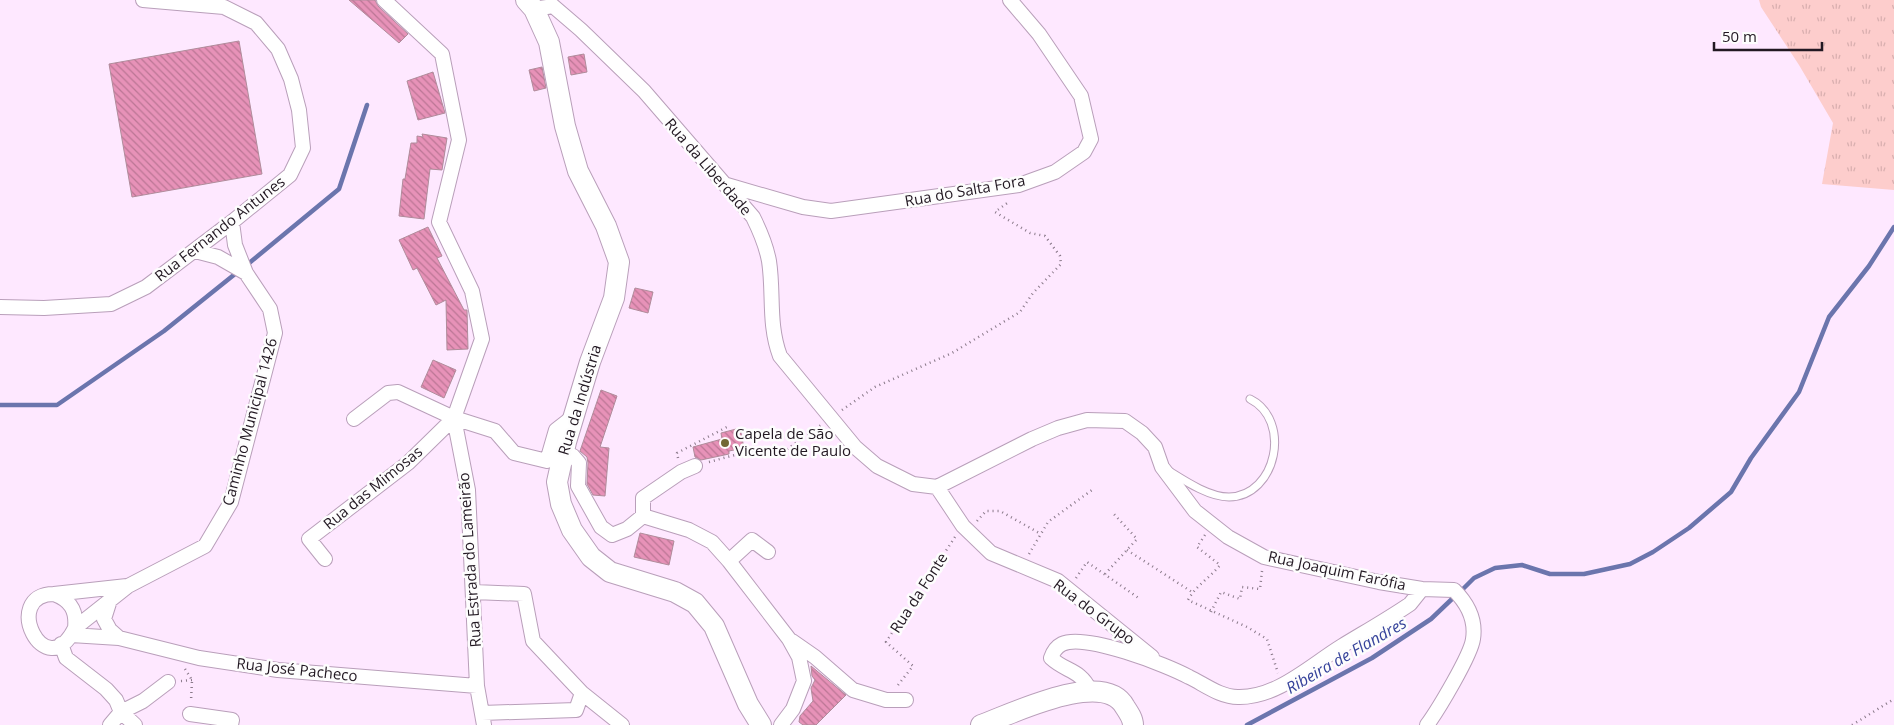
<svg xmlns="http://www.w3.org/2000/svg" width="1894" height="725" font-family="'Open Sans',sans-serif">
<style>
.grass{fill:url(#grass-tufts)}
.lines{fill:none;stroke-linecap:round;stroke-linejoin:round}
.stream{stroke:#6b75ad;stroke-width:4.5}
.building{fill:url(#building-back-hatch);stroke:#b08c9b}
.lane-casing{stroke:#b99fba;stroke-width:9}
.street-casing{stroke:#b99fba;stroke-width:16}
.secondary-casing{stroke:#b99fba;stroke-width:22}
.path{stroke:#8a7a8a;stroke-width:2.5;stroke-dasharray:1 4;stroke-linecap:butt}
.lane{stroke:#fff;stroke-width:7}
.street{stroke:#fff;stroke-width:14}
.secondary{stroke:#fff;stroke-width:20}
.poi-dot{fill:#726834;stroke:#fdfdfd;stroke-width:2}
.labels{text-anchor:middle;stroke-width:5;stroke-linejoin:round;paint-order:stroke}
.street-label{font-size:15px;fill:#221822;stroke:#fdfdfd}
.poi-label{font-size:15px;fill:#221822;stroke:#fdfdfd;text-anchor:start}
.water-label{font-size:16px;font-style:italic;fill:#36439b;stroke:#fdfdfd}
</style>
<defs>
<pattern id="grass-tufts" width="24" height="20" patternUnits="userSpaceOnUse" patternTransform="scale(1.25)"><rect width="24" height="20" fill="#fdcdcc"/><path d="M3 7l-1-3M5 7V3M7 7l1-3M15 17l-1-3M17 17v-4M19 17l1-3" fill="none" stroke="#d9afaf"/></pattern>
<pattern id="building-back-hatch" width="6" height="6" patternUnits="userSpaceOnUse" patternTransform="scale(1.25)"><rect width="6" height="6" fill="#e792b8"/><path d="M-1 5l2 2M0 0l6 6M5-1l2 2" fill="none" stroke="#bb7695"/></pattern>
</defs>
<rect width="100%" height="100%" fill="#fee8ff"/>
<path class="grass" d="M1759 0H1894V190L1822 184 1833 123 1799 65 1761 7Z"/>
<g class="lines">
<path class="stream" d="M248 264 339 189 367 105
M0 405H57L164 331 235 274
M1463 589 1474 578 1495 568 1522 565 1550 574H1584L1630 564 1653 552 1689 528 1731 492 1751 458 1799 392 1829 317 1869 266 1894 227
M1247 725 1372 658 1431 619 1453 598"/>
</g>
<path class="building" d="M349 0H375L378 6 408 34 399 43Z
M239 41 262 174 132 197 109 64Z
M584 54 587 72 571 75 568 57Z
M542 67 546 88 534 91 529 70Z
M433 72 445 113 418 120 407 81Z
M422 134 447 138 442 170 430 169 424 219 399 216 403 179H405L411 143H417V136L423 137Z
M428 227 442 256 437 258 464 310H467L468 349 447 350 446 300 436 305 417 268 413 270 399 240Z
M635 288 653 292 648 313 629 308Z
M433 360 456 370 444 398 421 387Z
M601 390 617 396 600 447 609 448 605 496 593 495 587 484 588 463 587 457 580 451Z
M740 428 744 448 729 451V454L701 460 695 457 693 447 722 439 721 433Z
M640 533 674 541 669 565 634 557Z
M811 666 846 695 816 725H803L799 722 800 716 813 701 811 688 815 680 812 676Z"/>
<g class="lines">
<g class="lane-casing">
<path id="lane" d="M1169 471C1185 481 1209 497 1229 497 1277 496 1292 420 1250 399"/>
</g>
<g class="street-casing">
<path id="street" d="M384 0 442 54 459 140 439 222 472 291 482 339 454 418 468 490 477 686 484 725
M534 9 553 6 581 30 644 91 753 217C760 231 766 245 769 261 774 293 768 324 780 356L855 447 877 466 913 484 937 487 1032 439 1058 428 1087 420 1125 421 1142 433 1155 447 1162 467 1195 511 1228 537 1264 557 1379 582 1422 589 1454 590C1467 603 1476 620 1473 639 1471 655 1438 710 1427 725
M727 185 803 207 831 211 1019 185 1055 172 1084 152 1091 139 1081 96 1039 34 1010 0
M195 251 218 257 246 273
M0 307 44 308 111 304 146 287 232 222 290 175 303 148 299 110 291 79 278 49 256 23 224 7 143 0
M354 419 388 393 398 392 454 418 495 431 514 453 547 461 556 430 574 416
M564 452 573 456 579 463 578 486 601 527 612 535 627 529 643 516
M937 487 963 526 991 553 1058 581 1152 657
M643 516 689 530 712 542 729 561 789 639 799 657 804 681 793 709 781 725
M643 516V498L681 472 695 466
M325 559 309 539 408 463 454 418
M729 561 752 540 768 552
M474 592 524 594 533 641 582 693 622 725
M54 594 127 586
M110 600 104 619 110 630 119 638
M75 628C77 610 70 600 54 594 0 594 45 688 75 628L128 586 205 546 231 502 275 333 270 309 246 273 235 245 232 222
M71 635 119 638 199 658 278 670 477 686
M792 641 815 657 853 690 886 700H906
M61 644 66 658 106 689 116 700 121 712 135 725
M1090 690C1080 669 1066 672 1051 658 1053 652 1056 647 1062 644 1085 633 1167 665 1189 677 1204 684 1220 697 1238 697 1277 698 1311 665 1342 646 1365 632 1388 619 1410 604L1422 589
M482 713 576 710 582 693
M190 714 232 720 231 725
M110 725 121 712 143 701 168 682"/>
</g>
<g class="secondary-casing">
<path id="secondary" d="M526 0 534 9 549 42 565 126 578 171 606 226 619 262 614 298 590 362 566 442 557 482 561 504 572 530 591 557 610 572 675 592 695 603 714 626 748 704 761 725
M981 725C1012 714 1104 668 1125 707 1129 713 1133 719 1133 725"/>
</g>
<path class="path" d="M842 410 875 387 952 353 1020 312 1033 293 1061 264 1060 256 1045 236 1030 233 995 212 1010 201
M678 458 677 453 727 427
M709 462 757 449 786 450 821 425
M977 521 986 511H1000L1041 534
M1205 535 1197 547 1220 565C1210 578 1196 585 1188 600L1247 627 1267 639 1278 673
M1127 550 1192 592
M1029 554 1048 522 1092 490
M1105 574 1137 539 1113 513
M1076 578 1087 562 1140 599
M1211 612 1221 592 1240 599 1242 587 1260 589 1262 571
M185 669 192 680 191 701
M181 681 192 680
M898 685 913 666 886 642 955 537
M1852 725 1894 699"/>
<use href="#lane" class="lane"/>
<use href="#street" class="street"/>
<use href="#secondary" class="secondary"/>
</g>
<circle class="poi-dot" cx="725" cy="443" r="5"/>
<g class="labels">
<g class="street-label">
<text transform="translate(708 167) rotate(49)" y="5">Rua da Liberdade</text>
<text transform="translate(965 191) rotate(-10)" y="5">Rua do Salta Fora</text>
<text transform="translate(220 229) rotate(-38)" y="5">Rua Fernando Antunes</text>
<text transform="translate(580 400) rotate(-73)" y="5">Rua da Indústria</text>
<text transform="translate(250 422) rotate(-75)" y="5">Caminho Municipal 1426</text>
<text transform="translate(373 488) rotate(-39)" y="5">Rua das Mimosas</text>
<text transform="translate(470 560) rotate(-94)" y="5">Rua Estrada do Lameirão</text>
<text transform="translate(1337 571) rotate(12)" y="5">Rua Joaquim Farófia</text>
<text transform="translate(919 593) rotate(-57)" y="5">Rua da Fonte</text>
<text transform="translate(1094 612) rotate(37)" y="5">Rua do Grupo</text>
<text transform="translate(297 670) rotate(6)" y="5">Rua José Pacheco</text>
</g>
<g class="poi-label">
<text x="735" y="439">Capela de São<tspan x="735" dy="17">Vicente de Paulo</tspan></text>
</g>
<g class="water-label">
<text transform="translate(1346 655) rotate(-30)" y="6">Ribeira de Flandres</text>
</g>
</g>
<path d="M1714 42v8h108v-8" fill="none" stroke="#221822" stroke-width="2.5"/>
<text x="1722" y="42" font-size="15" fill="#221822" stroke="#fdfdfd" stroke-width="4" paint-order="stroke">50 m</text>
</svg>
